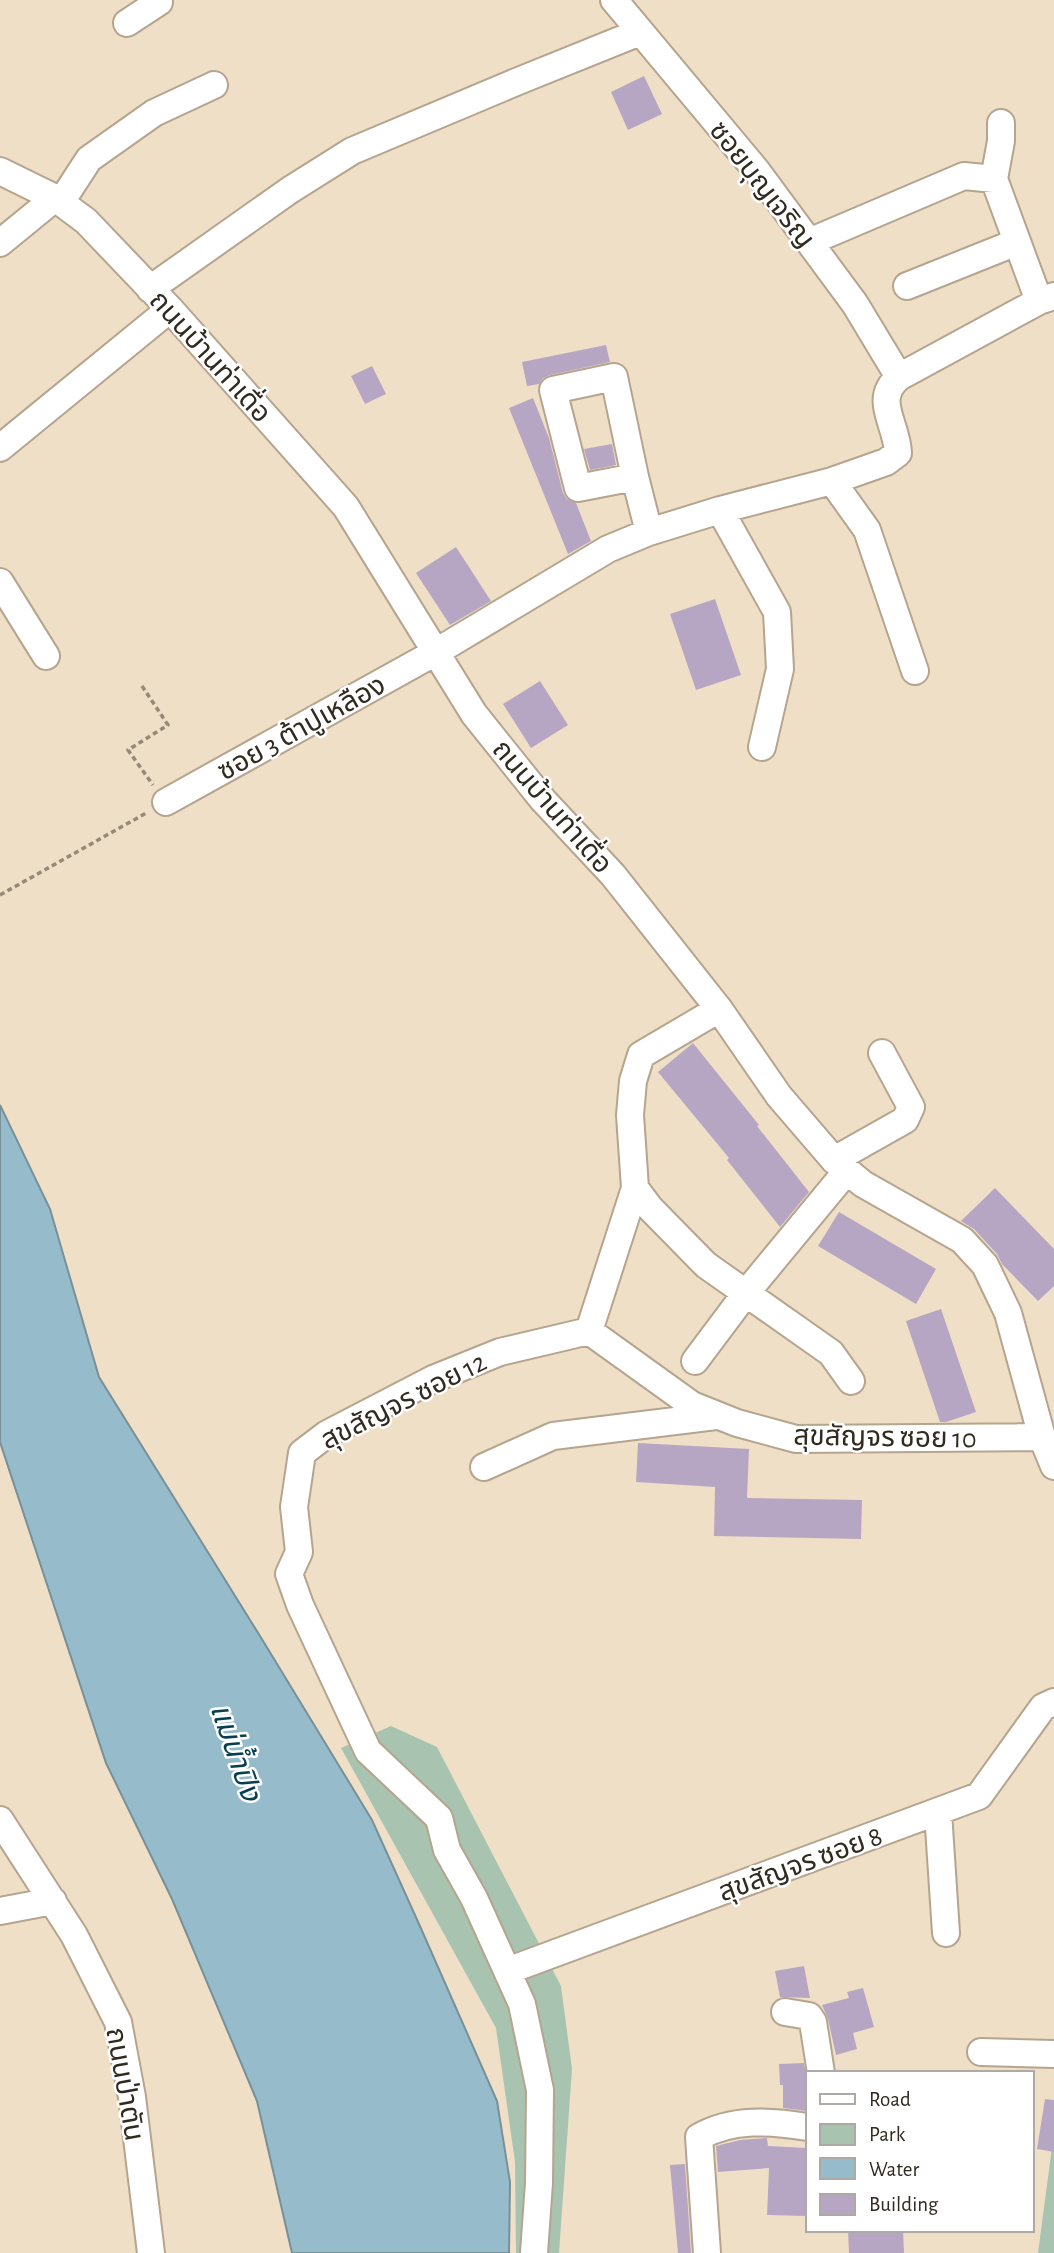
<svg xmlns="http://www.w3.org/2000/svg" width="1054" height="2253" font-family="'Alegreya Sans','Noto Sans Thai',sans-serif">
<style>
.green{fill:#a8c4b0}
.water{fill:#96bccb;stroke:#789098;stroke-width:2}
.building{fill:#b7a6c3}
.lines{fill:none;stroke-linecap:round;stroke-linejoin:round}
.minor-casing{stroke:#b5a48e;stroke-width:30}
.path{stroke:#958978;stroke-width:3.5;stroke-dasharray:5 3.5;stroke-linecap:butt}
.minor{stroke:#fff;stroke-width:26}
.labels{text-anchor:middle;stroke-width:5;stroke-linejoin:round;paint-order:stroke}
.street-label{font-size:28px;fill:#312a21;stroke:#fff}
.water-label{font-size:30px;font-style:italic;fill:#083f50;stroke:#fff}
</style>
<rect width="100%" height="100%" fill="#f0dfc7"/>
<path class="green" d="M391 1726 437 1747 561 1986 572 2069 559 2253H516L515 2162 496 2028 341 1748Z
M1054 2132V2253H1038Z"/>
<path class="water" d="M0 1105 50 1209 99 1377 260 1636 372 1820 419 1924 497 2101 510 2182 509 2253H292L257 2101 172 1899 106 1763 0 1442Z"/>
<path class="building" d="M644 76 662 114 628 130 611 92Z
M606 345 610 362 550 375 543 378 539 384 527 386 522 362Z
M372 366 386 394 365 404 351 376Z
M533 398 549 438 563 493 567 499 576 503 591 541 568 554 509 408Z
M612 444 616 465 590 470 584 449Z
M456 547 491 601 450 625 416 573Z
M715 599 741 675 696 690 670 614Z
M540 681 568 725 531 748 503 704Z
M693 1043 759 1125 757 1126 809 1192 780 1227 727 1160 729 1158 658 1072Z
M995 1188 1054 1249V1286L1038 1301 1002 1264 997 1254 974 1229 961 1221Z
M839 1212 936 1269 916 1304 818 1246Z
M941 1309 976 1412 946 1422H940L906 1321Z
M638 1443 749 1449 747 1498 862 1500 861 1539 714 1536 715 1487 636 1482Z
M804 1966 810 1998 780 1997 775 1971Z
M863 1988 874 2027 853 2033 857 2049 836 2055 828 2019 822 2005 849 1998 847 1992Z
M804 2063 807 2080V2111L783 2108V2085H780L779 2064Z
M1045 2099 1054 2100V2152L1037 2149Z
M767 2138 768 2146 807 2148V2216L767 2215 769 2168 718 2172 716 2146 740 2140Z
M685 2164 691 2253H678L670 2165Z
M848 2230H903L904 2253H849Z"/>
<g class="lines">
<g class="minor-casing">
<path id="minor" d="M614 0 756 170 855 304 899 377
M127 23 159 2 158 0
M1001 123V141L994 179 1039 301
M0 171 55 198 86 221 170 309 346 507 474 714 543 800 613 875 719 1009 779 1096 834 1160 863 1184 962 1240 985 1265 1008 1313 1042 1437 1054 1466
M61 202 89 159 154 113 214 85
M809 242 964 176 994 179
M0 243 55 198
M907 286 1017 242
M150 289 290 190 352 151 516 82 640 32
M0 448 170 309
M635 477 578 488 553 390 614 377 635 477 649 532
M832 481 867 530 915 671
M720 510 777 612 780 669 762 747
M0 582 46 656
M166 802 436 652 608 549 649 532 720 510 832 481 886 462 898 453C897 423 872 400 899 377L1039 301 1054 296
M834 1160 905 1120 911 1107 882 1053
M635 1188 650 1208 706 1265 831 1353 851 1381
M589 1331 692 1405 737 1423 796 1439 1042 1437
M695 1361 746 1293 846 1172
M484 1467 553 1436 716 1416
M938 1812 946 1933
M0 1820 74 1935 118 2022 132 2097 151 2253
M0 1911 53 1901
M507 1971 979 1796 1043 1707 1054 1702
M785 2012 809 2016 813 2022 821 2073
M981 2052 1054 2054
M534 2253 539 2183 540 2090 522 2004 474 1898 447 1850 439 1818 368 1751 300 1605 289 1574 299 1552 294 1507 302 1453 327 1434 433 1379 500 1352 589 1331 635 1188 630 1115 633 1081 641 1055 719 1009
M707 2253 699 2137C732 2118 771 2121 807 2127"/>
</g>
<path class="path" d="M142 686 168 725 128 750 153 785
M0 895 148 812"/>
<use href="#minor" class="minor"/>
</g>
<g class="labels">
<g class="street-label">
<text transform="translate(763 184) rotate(52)" y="10">ซอยบุญเจริญ</text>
<text transform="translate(211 356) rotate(48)" y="10">ถนนบ้านท่าเดื่อ</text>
<text transform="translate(301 727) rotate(-29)" y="10">ซอย 3 ต้าปูเหลือง</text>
<text transform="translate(553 806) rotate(49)" y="10">ถนนบ้านท่าเดื่อ</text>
<text transform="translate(403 1400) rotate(-27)" y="10">สุขสัญจร ซอย 12</text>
<text transform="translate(885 1436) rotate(1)" y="10">สุขสัญจร ซอย 10</text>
<text transform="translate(800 1863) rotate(-20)" y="10">สุขสัญจร ซอย 8</text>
<text transform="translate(126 2084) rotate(80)" y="10">ถนนป่าตัน</text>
</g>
<g class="water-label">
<text transform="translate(236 1752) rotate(71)" y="10">แม่น้ำปิง</text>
</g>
</g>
<rect x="806" y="2071" width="228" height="161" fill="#ffffff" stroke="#adaaa6" stroke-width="2"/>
<rect x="820" y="2094" width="35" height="10" fill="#ffffff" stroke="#adaaa6" stroke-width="2"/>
<text x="869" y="2106" font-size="21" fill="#312a21">Road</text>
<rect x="820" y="2124" width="35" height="21" fill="#a8c4b0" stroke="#adaaa6" stroke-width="2"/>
<text x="869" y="2141" font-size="21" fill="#312a21">Park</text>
<rect x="820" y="2158" width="35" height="21" fill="#96bccb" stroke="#adaaa6" stroke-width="2"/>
<text x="869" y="2176" font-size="21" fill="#312a21">Water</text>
<rect x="820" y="2194" width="35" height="21" fill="#b7a6c3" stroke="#adaaa6" stroke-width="2"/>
<text x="869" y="2211" font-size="21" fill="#312a21">Building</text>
</svg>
